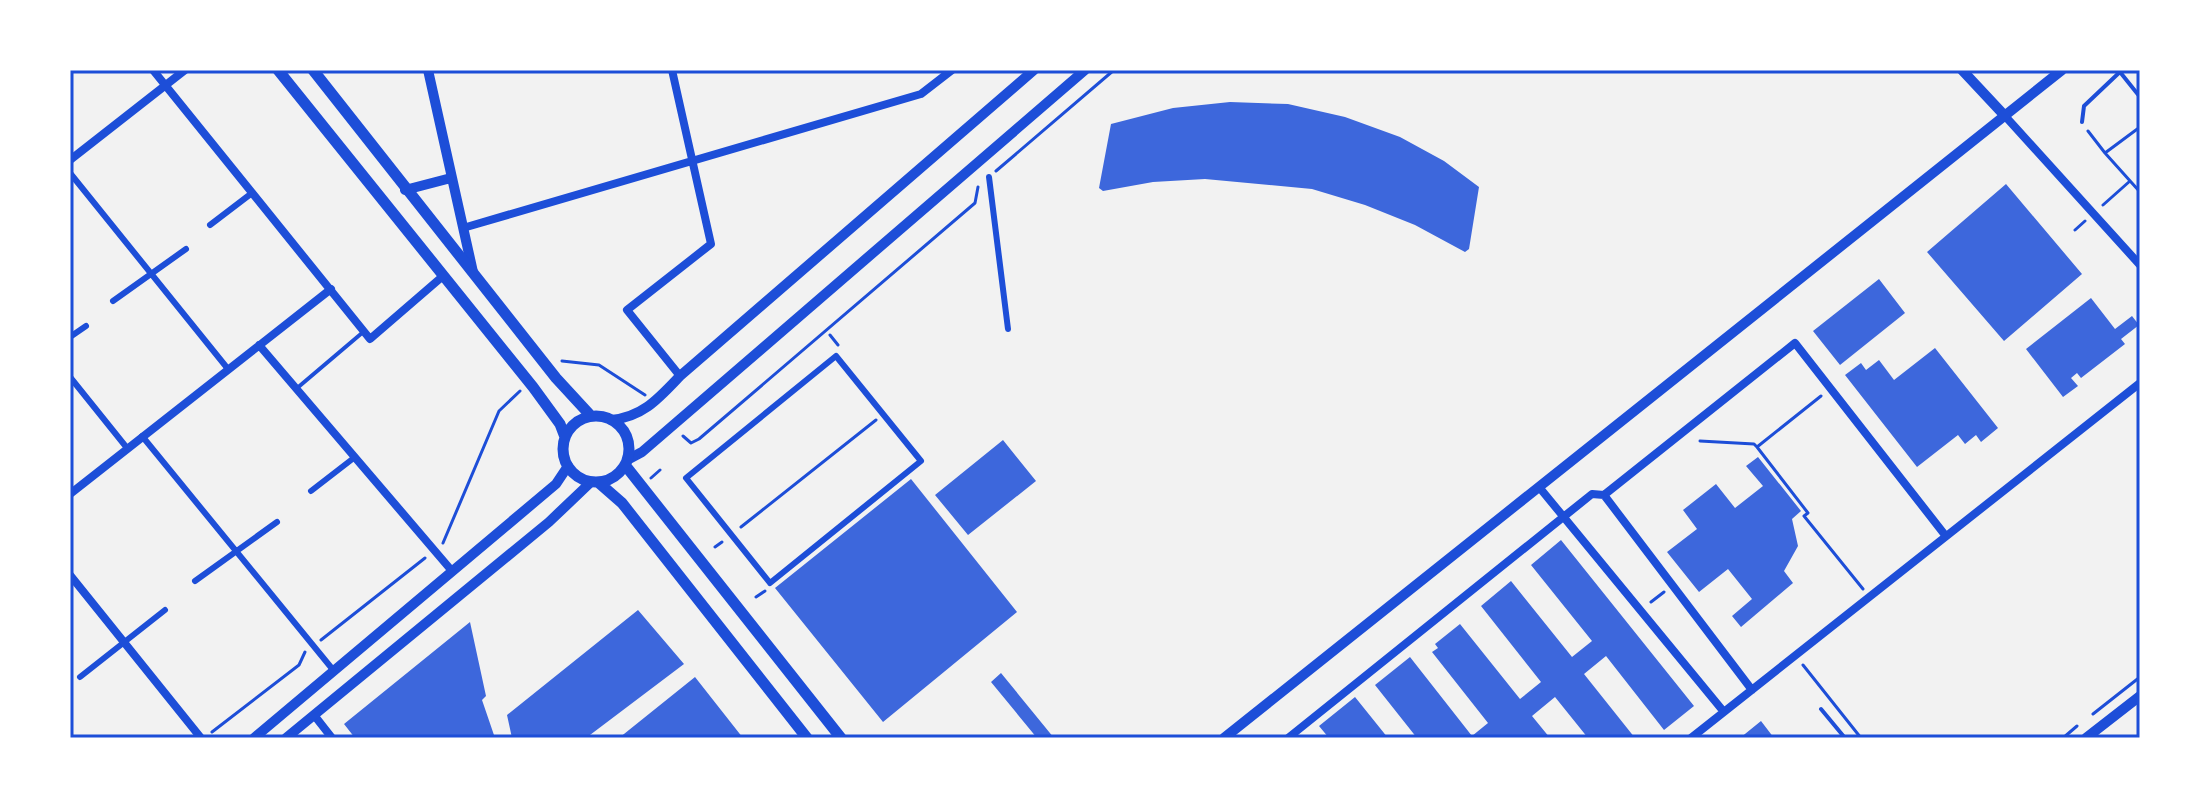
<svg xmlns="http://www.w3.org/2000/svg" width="2210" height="808" font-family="Barlow,sans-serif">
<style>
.building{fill:#3d67dc}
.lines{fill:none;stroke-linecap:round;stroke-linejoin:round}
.path{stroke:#1d4ed8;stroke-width:3}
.service{stroke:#1d4ed8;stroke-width:4}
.pedestrian{stroke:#1d4ed8;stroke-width:6}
.minor{stroke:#1d4ed8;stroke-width:8}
.tertiary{stroke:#1d4ed8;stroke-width:10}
.secondary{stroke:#1d4ed8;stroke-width:11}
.neatline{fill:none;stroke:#1d4ed8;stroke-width:3}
</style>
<rect width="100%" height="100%" fill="#f2f2f2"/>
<path class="building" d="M1230 102 1288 104 1345 117 1400 137 1444 161 1479 187 1469 249 1465 252 1415 225 1365 205 1312 189 1205 179 1153 182 1103 191 1099 188 1111 124 1173 108Z
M2006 184 2082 274 2004 341 1927 252Z
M1879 279 1905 313 1840 365 1813 331Z
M2091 298 2115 329 2132 316 2139 325 2121 339 2125 344 2081 378 2077 373 2071 378 2078 386 2063 397 2026 349Z
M1935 348 1998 428 1981 442 1976 435 1965 444 1958 435 1917 467 1845 375 1861 363 1866 370 1879 360 1894 380Z
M1003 440 1036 481 968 535 935 495Z
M1758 457 1801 511 1792 519 1798 546 1784 571 1793 583 1741 627 1732 616 1752 599 1728 569 1699 592 1667 552 1697 529 1683 510 1716 484 1735 508 1763 486 1746 466Z
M911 479 1017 612 883 722 775 588Z
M1561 540 1694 706 1664 730 1606 656 1584 674 1635 738H1588L1555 697 1532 716 1550 738H1417L1375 685 1410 657 1472 736 1488 723 1432 652 1438 648 1435 644 1460 624 1520 699 1541 682 1481 606 1511 581 1572 657 1592 641 1531 565Z
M638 610 684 664 586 738H512L507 715Z
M470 622 486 696 482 700 495 738H355L344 724Z
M1001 673 1054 738H1037L991 682Z
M695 677 743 738H619Z
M1355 697 1388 738H1329L1319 726Z
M1761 721 1774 738H1740Z"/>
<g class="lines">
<path class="path" d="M2140 127 2105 153 2140 192
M2088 131 2105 153
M996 171 1114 70
M2103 205 2130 181
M2075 230 2085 221
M830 335 838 345
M562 361 599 365 645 395
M1821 396 1757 447 1808 513 1804 516 1863 589
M683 436 691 443 699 439 975 203 978 187
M1700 441 1754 444 1757 447
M651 478 660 470
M741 527 876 420
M443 543 499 411 520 391
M715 547 722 542
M756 597 765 591
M1651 602 1664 592
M321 640 425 558
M1803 665 1861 738
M2093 714 2140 677
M212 732 299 665 305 652
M2063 738 2077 726"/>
<path class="service" d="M2120 72 2140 97
M2082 122 2084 106 2122 70
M296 389 362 333
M1821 709 1845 738"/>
<path class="pedestrian" d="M70 173 228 369
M989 177 1008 329
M210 225 252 193
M113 301 186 249
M70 337 86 326
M836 356 921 461 770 583 686 478Z
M70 377 127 448
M142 436 334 671
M311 491 355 457
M195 581 277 522
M80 677 165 610"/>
<path class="minor" d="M153 70 370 339 443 276
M672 70 711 244 627 310 680 376
M2005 116 2140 265
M70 160 185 70
M463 228 921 94 952 70
M259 345 452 571
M1539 487 1724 712
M70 494 331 289
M70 575 201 738
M1752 690 1604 495 1795 343 1945 535
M314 715 332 738
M1288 738 1592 494 1604 495
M1691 738 2140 383"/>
<path class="tertiary" d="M428 70 473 272
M1962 70 2005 116
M405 190 451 178
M611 420C643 417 659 398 680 376L1034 70
M627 460 642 452 1085 70
M254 738 556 484 568 466
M286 738 549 522 591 482
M1224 738 2062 70
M2086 738 2140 696"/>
<path class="secondary" d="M278 70 533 387 560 424 565 437
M313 70 556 378 591 416
M563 449a33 33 0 1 1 66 0a33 33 0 1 1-66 0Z
M625 465 841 738
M598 482 622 503 807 738"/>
</g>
<rect width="2210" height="808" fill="none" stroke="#ffffff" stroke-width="144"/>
<rect x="72" y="72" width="2066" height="664" class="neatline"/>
</svg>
